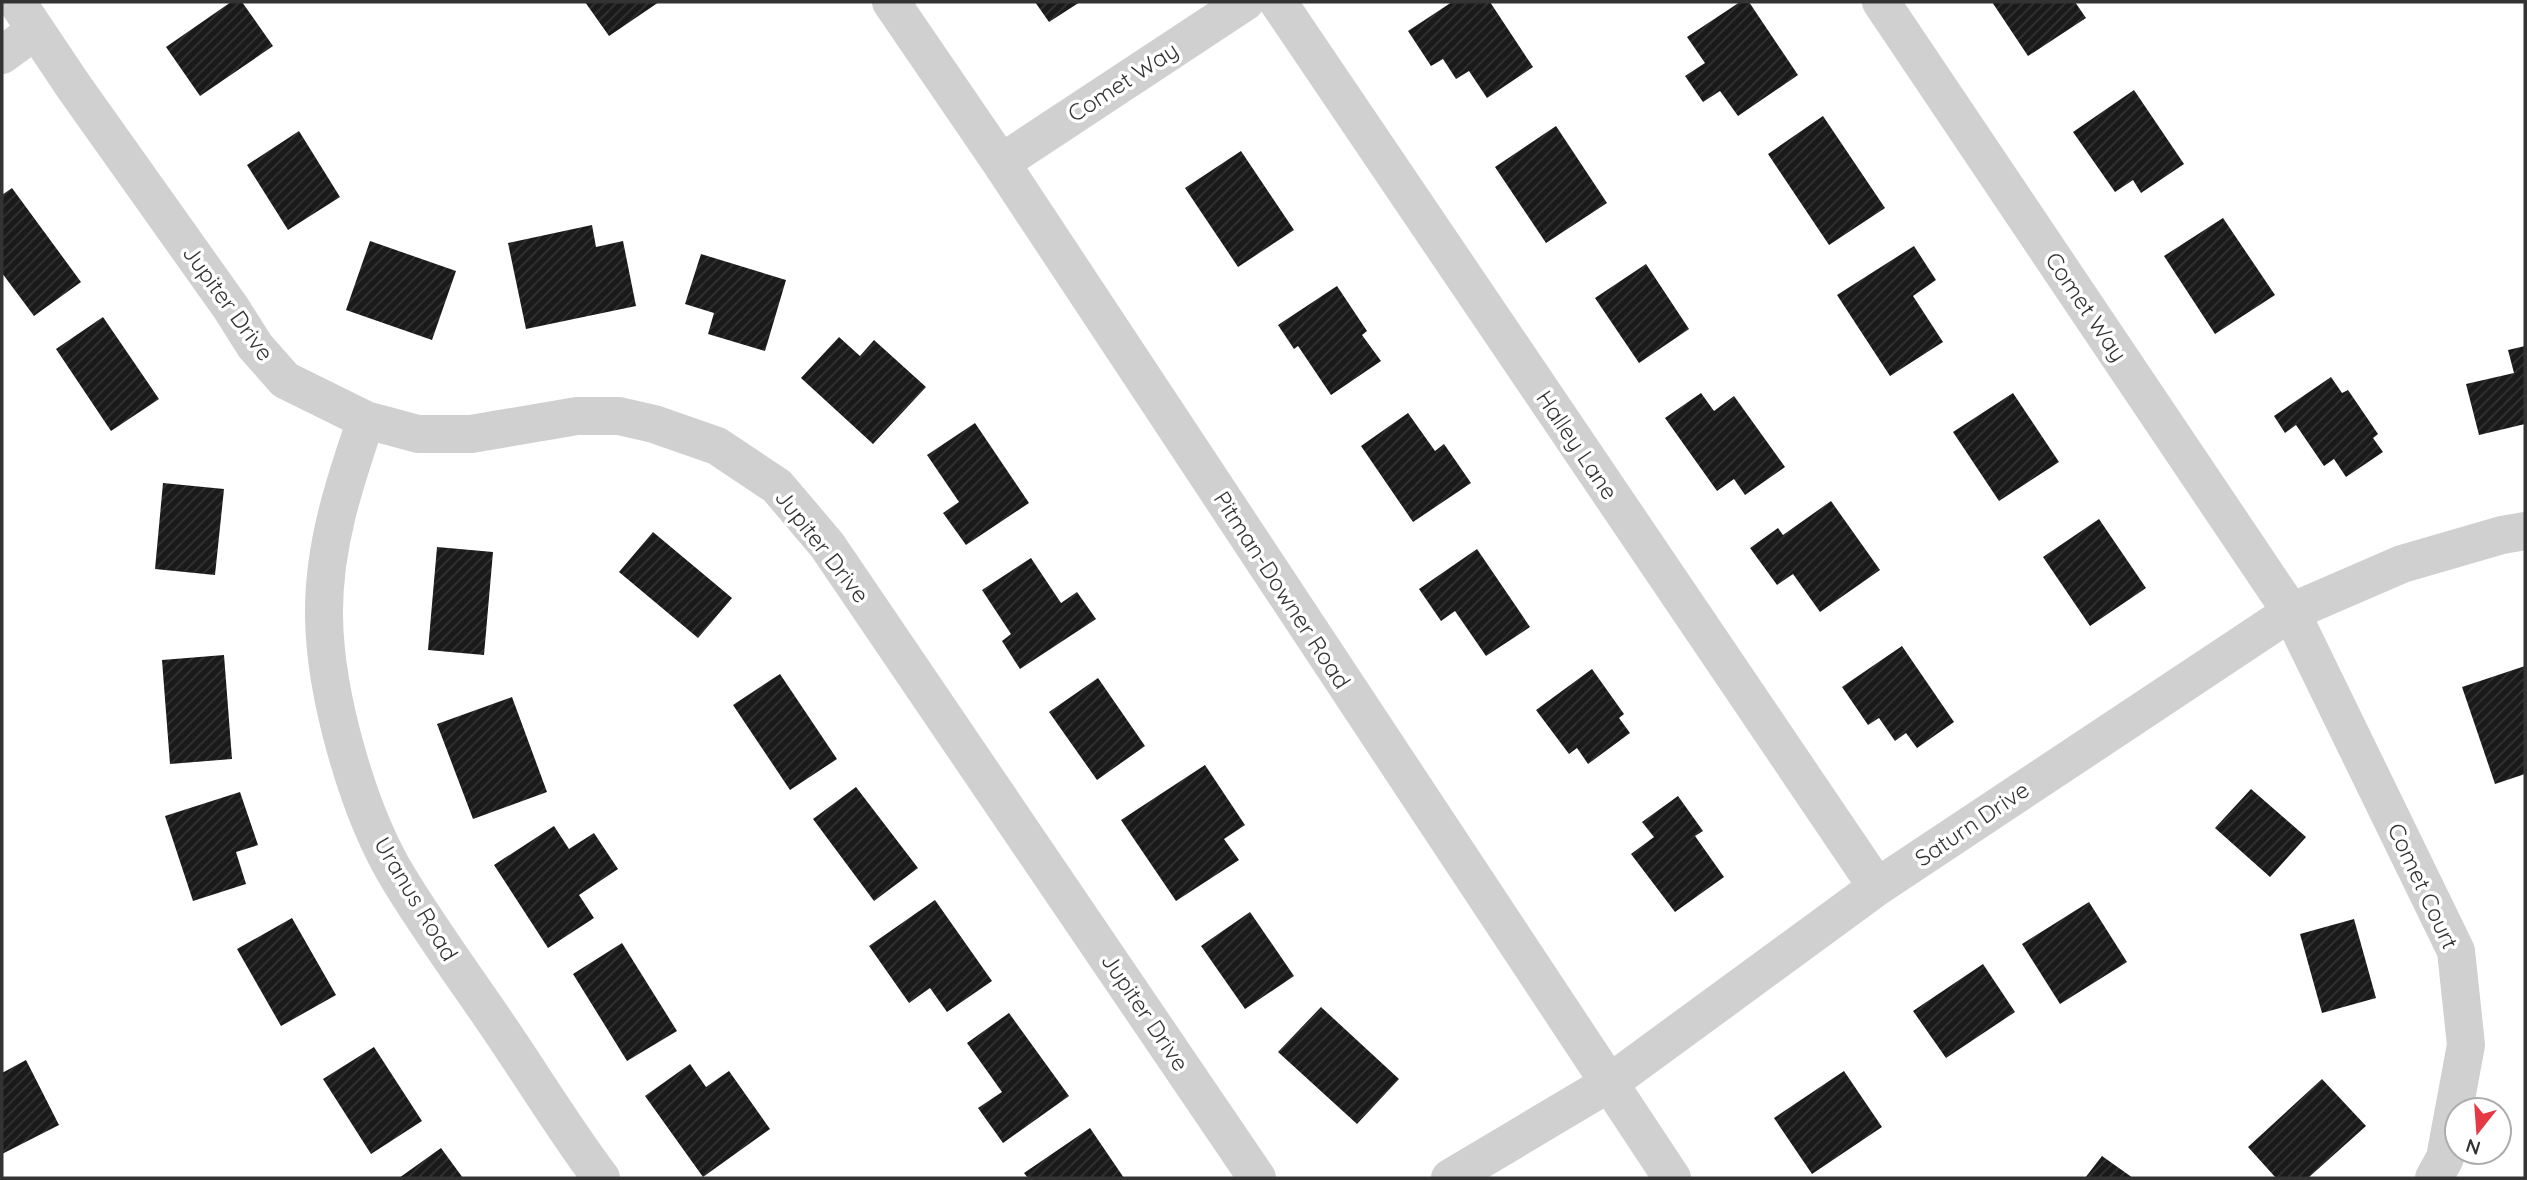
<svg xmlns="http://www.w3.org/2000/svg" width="2527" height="1180" font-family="Quicksand,sans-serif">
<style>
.building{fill:url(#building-hatch)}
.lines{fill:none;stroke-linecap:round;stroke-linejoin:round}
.minor{stroke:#d0d0d0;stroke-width:38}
.labels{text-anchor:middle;stroke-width:7;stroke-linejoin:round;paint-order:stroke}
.street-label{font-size:23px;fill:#333;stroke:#fff}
</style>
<defs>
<pattern id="building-hatch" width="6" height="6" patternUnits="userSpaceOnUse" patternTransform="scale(1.75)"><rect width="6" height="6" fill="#1a1a1a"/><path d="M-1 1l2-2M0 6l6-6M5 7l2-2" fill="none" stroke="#333"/></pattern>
</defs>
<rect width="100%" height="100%" fill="#fff"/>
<path class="building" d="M231 2H242L273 46 200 96 166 47Z
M585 2H659L609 36Z
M1035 2H1080L1049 22Z
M1452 2H1490L1533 67 1487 98 1469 71 1456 79 1443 59 1431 66 1408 31Z
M1740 2H1749L1798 75 1738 116 1720 91 1703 102 1685 76 1705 63 1687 37Z
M1992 2H2075L2086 18 2028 56Z
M2134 90 2184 164 2141 193 2133 180 2115 192 2073 132Z
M1823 116 1885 208 1829 245 1768 154Z
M1556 126 1607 203 1546 243 1495 167Z
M299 131 340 197 288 230 247 165Z
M1241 151 1294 230 1238 267 1185 188Z
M12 188 81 282 34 316 2 273V195Z
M2223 218 2275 295 2215 334 2164 256Z
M592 225 596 247 623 241 636 306 526 329 508 243Z
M370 241 456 271 432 340 346 310Z
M1914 246 1936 280 1913 296 1943 342 1890 376 1837 295Z
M701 254 786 280 765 351 708 334 714 313 685 304Z
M1646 264 1689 329 1639 363 1595 298Z
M1337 286 1367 331 1362 335 1381 361 1331 395 1298 346 1294 349 1278 325Z
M103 317 159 399 111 431 56 349Z
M839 337 860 356 874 340 926 387 873 444 801 378Z
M2525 346V424L2479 435 2466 384 2514 373 2508 350Z
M2331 377 2342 393 2348 390 2378 434 2373 438 2383 452 2346 477 2334 459 2324 466 2296 425 2285 433 2274 416Z
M1701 393 1714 411 1734 396 1785 467 1745 495 1734 479 1717 491 1665 418Z
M2013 393 2059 462 1999 501 1953 432Z
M1408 413 1435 451 1444 444 1471 483 1413 522 1361 446Z
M975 423 1029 503 966 545 943 513 959 502 927 455Z
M163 483 224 489 215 575 155 569Z
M1831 501 1880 570 1820 612 1793 574 1777 585 1750 548 1778 528 1783 535Z
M2099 519 2146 588 2090 626 2043 557Z
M653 532 732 598 698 638 619 572Z
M437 547 493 552 484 655 428 650Z
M1477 549 1530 627 1486 656 1455 611 1441 621 1419 589Z
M1031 558 1061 603 1077 592 1096 619 1020 669 1002 641 1011 634 982 590Z
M1902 646 1954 722 1917 748 1906 733 1895 741 1879 718 1868 725 1842 687Z
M224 655 232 759 170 764 162 660Z
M2525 666V774L2495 784 2462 687Z
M1592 669 1624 714 1619 718 1630 733 1588 764 1577 748 1569 754 1536 710Z
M780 674 837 759 790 790 733 705Z
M1098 678 1145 746 1097 780 1049 712Z
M512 697 547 792 473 819 437 724Z
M1205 765 1245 825 1224 839 1239 860 1176 901 1121 820Z
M856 787 918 868 874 901 813 819Z
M2251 789 2306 837 2270 877 2215 828Z
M240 792 258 845 236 852 246 884 193 901 165 816Z
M1678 796 1703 831 1695 836 1724 877 1675 912 1631 854 1654 837 1642 822Z
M554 826 569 849 594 833 618 869 579 895 594 918 548 948 494 865Z
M935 900 992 981 947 1012 930 988 909 1003 869 946Z
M2089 902 2127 962 2060 1004 2022 944Z
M1250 912 1294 976 1245 1009 1201 946Z
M292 918 336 995 281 1026 237 949Z
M2354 919 2376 998 2322 1013 2300 934Z
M622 943 677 1031 627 1061 573 974Z
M1983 964 2015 1012 1946 1058 1913 1011Z
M1321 1007 1399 1079 1357 1124 1278 1052Z
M1009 1013 1069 1096 1003 1143 978 1108 1002 1092 967 1043Z
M374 1047 422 1121 371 1154 323 1079Z
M26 1060 59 1125 2 1154V1073Z
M690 1064 706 1087 729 1071 770 1129 703 1177 645 1096Z
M1844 1071 1882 1127 1812 1174 1774 1118Z
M2322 1079 2366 1126 2308 1178H2276L2248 1147Z
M1090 1128 1124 1178H1028L1024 1173Z
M441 1148 463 1178H399Z
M2102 1156 2133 1178H2085Z"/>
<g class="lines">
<path class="minor" d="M17 2 74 87 231 308 255 346 285 380 366 420 418 434H471L577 416H619L654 424 717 446 777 486 827 545 1257 1178
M891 2 1001 163 1672 1178
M1278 2 1877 887
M1881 2 2291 612 2456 951 2466 1045 2445 1158 2434 1178
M2 55 35 31
M1001 163 1245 2
M366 420C344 484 323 548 324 616 325 695 358 812 399 879 430 930 466 979 500 1029 534 1079 565 1130 601 1178
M1450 1178 1608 1084 1877 887 2291 612 2402 564 2502 535 2525 531"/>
</g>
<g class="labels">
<g class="street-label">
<text transform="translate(1123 82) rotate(-33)" y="8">Comet Way</text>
<text transform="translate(228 303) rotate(54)" y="8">Jupiter Drive</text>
<text transform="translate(2086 307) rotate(56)" y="8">Comet Way</text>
<text transform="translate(1577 445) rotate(56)" y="8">Halley Lane</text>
<text transform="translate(822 546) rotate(52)" y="8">Jupiter Drive</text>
<text transform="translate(1282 590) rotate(57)" y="8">Pitman-Downer Road</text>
<text transform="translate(1972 824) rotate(-34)" y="8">Saturn Drive</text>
<text transform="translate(2423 886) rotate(65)" y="8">Comet Court</text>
<text transform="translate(416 899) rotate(59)" y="8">Uranus Road</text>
<text transform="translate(1145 1012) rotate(56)" y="8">Jupiter Drive</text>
</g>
</g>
<rect width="2527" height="1180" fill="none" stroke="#333333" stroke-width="7"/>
<g transform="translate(2478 1131) rotate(197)"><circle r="33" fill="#ffffff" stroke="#adadad" stroke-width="2"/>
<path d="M0-5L12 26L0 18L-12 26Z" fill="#e63946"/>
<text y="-10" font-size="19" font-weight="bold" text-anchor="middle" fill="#333333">N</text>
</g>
</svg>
